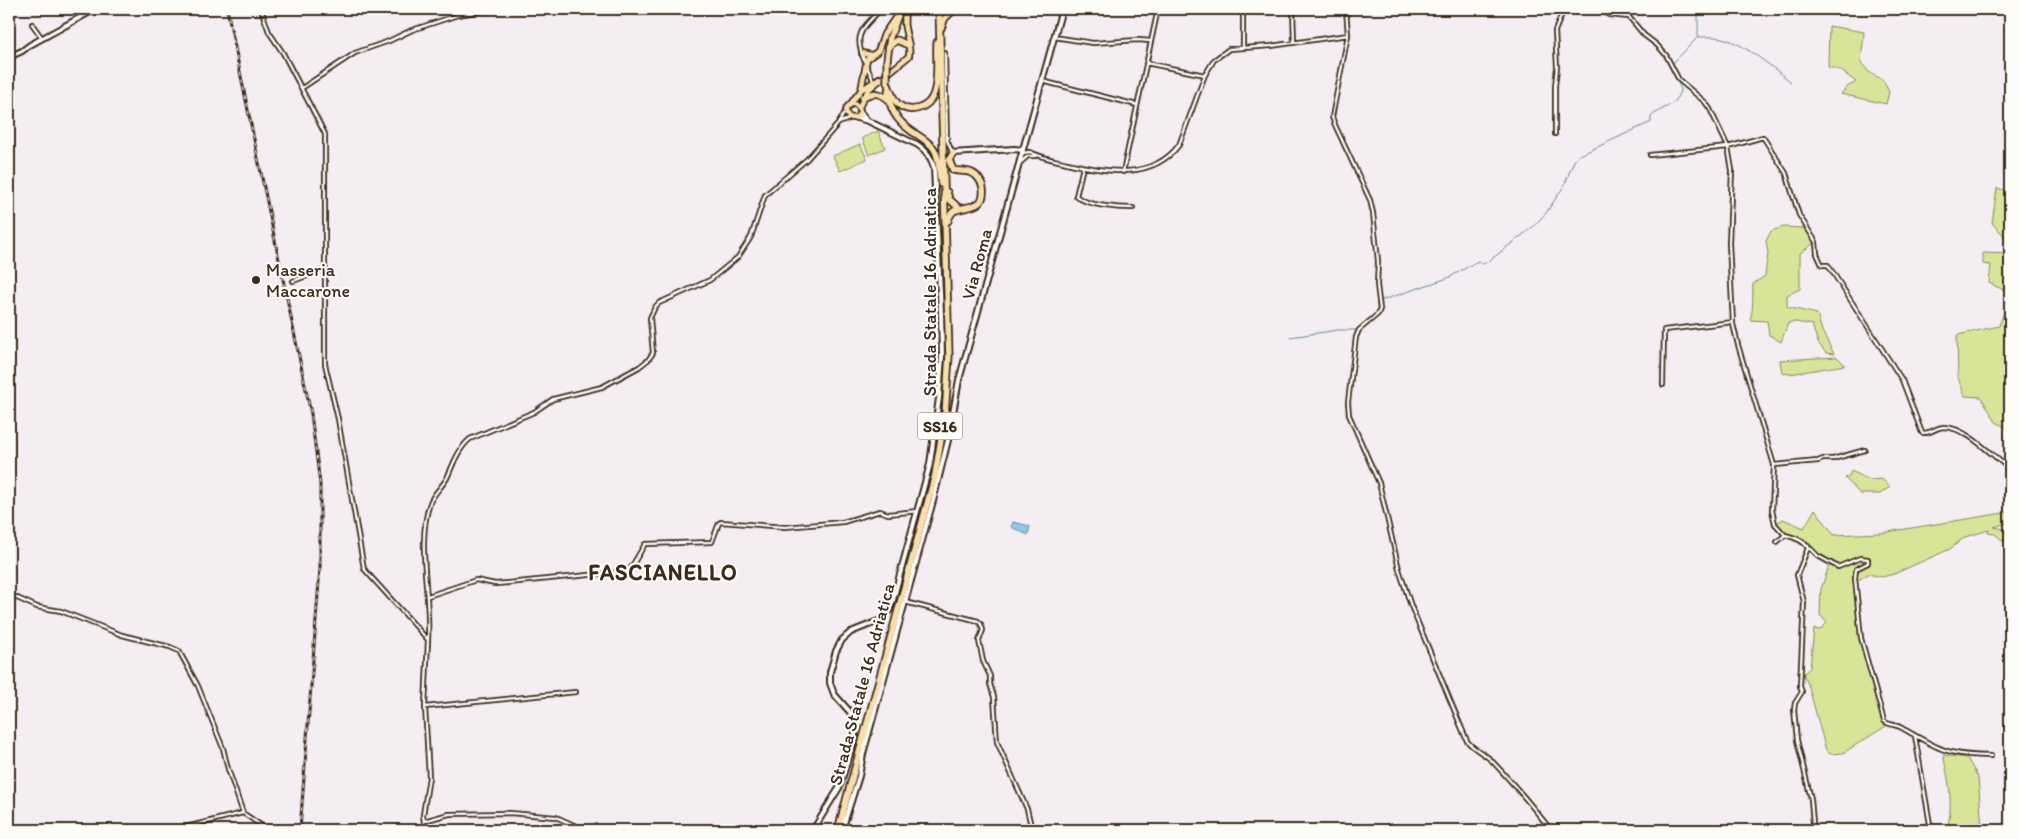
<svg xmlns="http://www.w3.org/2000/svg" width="2019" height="839" font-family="Itim,sans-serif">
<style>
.green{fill:#d8e598;stroke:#8a885b}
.water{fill:#8ec9ed;stroke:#6d899a}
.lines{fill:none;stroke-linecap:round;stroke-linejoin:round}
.stream{stroke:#6d899a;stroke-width:1}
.street-casing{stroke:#3b2a1e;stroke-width:6}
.secondary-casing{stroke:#3b2a1e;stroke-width:8}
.primary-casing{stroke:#3b2a1e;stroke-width:8}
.highway-casing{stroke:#3b2a1e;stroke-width:9}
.street{stroke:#fdfcf7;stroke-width:2.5}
.secondary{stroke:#fdfcf7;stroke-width:4}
.primary{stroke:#f8deab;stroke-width:4.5}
.highway{stroke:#f8deab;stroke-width:5.5}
.rail-casing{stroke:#3b2a1e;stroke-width:3}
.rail{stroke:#fdfcf7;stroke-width:1;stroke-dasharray:4;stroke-linecap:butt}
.highway-bridge-casing{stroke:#3b2a1e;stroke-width:9;stroke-linecap:butt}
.highway-bridge{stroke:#f8deab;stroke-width:5.5}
.poi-dot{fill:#3b2a1e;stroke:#fdfcf7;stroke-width:2}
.labels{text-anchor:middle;stroke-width:4.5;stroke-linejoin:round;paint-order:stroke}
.shield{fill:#fdfcf7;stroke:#75695f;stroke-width:1}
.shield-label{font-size:16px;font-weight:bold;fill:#3b2a1e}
.street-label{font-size:18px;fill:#3b2a1e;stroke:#fdfcf7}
.poi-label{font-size:18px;fill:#3b2a1e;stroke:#fdfcf7;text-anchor:start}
.district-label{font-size:22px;font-weight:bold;letter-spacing:1px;fill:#3b2a1e;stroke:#fdfcf7}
</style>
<rect width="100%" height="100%" fill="#f4edf1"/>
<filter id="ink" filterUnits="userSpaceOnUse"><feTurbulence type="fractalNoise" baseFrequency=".02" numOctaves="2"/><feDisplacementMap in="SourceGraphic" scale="10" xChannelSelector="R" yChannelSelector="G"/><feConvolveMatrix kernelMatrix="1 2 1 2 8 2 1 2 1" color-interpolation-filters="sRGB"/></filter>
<g filter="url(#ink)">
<path class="green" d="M1829 26 1864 32 1861 63 1869 72 1883 80 1889 92 1886 104 1841 94 1847 87 1856 82 1840 70 1828 67Z
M878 131 885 148 869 155 862 138Z
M860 144 867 159 840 171 833 156Z
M1997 188 2010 192V245L2009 241 1992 223Z
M1784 227 1803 228 1813 239V244L1800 253V289L1787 295V307L1817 314 1822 331 1834 354 1826 353 1818 343 1812 325 1796 322 1788 323 1781 342 1769 335 1767 321 1750 320C1754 307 1752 297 1753 284L1765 276 1768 253 1766 241 1771 231Z
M1983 253 2010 254V293L1989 283 1991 265 1983 264Z
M2010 294V430L1996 422 1981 397 1965 396 1958 378 1957 335 1999 326Z
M1837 357 1845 365 1790 374 1782 373 1780 360Z
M1851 471 1870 480 1882 479 1890 487 1880 494H1860L1845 478 1849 476Z
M1815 509 1834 535 1881 533 2010 512V522L1994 527 2010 530V548L2007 545 2008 541H2003L1995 534 1988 533 1989 530 1965 537 1950 549 1894 574 1882 577 1868 574 1855 582 1860 638 1881 719 1886 726 1843 753 1830 754 1826 750 1808 684 1803 674 1810 668 1814 629 1820 630 1827 623 1820 615 1821 589 1830 563C1821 558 1815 552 1808 546 1795 537 1786 536 1774 525L1783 519 1804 528Z
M1943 755 1967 758 1978 777 1982 828 1980 830H1939L1942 824 1948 826C1953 801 1949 780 1943 755Z"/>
<path class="water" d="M1013 522 1030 526 1028 535 1011 527Z"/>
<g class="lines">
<path class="stream" d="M1698 36V13L1702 9
M1673 63 1698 37C1707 37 1717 36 1725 39 1744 44 1775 69 1791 82
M1290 337 1338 330H1357L1377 312V302L1448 278 1478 261 1483 264 1489 261 1534 226 1546 213 1564 186 1574 161 1578 156 1651 122V117L1654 114 1675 102 1681 89 1669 65"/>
<g class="street-casing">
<path id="street" d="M261 9 269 32 283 53 325 134V364L338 419 364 569 428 640 425 707 429 777 423 815 425 830
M1243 9V47
M1293 9 1294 43
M1346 9 1348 35 1332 117 1335 125 1370 200 1373 213 1378 261 1377 285 1380 309 1378 314 1359 330 1356 337 1348 402 1349 415 1379 483 1399 569 1411 606 1467 741C1474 750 1484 753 1492 761 1513 783 1532 806 1551 830
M1598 9 1609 15 1629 17 1644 35 1657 45 1666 55 1679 80 1705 102 1710 109 1728 147 1732 170 1729 243 1733 324 1738 345 1774 465 1772 510 1775 524 1785 535
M32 24 42 38
M1054 37 1093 43 1138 40 1151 41
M945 53 947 140 952 152
M1146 63 1205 75
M873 81C872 75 869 72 867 67 852 35 860 31 881 9
M1042 81 1137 105
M302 88 355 53 389 41 412 30 458 15 495 9
M839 123 851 118
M1555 134V86L1557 67 1555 31 1564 9
M1022 153 1030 152C1042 158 1055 160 1067 163 1105 172 1152 181 1179 145L1205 75 1214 60 1229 49 1271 46 1348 35
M1650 155 1728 147 1763 137 1786 173 1799 215 1816 242 1817 254 1822 265H1828L1902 380 1922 433C1931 434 1936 427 1944 427 1968 428 1992 456 2010 469
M1021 162 1028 156H1036
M1083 167 1076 196C1088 206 1118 208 1133 208
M1123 172 1158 9
M293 281 326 269
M1663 385 1664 330 1733 322
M1774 465 1818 461 1823 459H1833L1865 450
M1777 542 1785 535C1793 537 1804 540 1808 548L1797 575 1804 602 1800 686 1802 692 1795 703 1794 710 1797 740 1811 799 1813 823 1811 830
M1807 545 1818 556 1838 567 1860 558 1868 559V563L1856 569 1855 578 1861 638 1884 721C1890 726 1896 724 1902 728 1938 749 1948 756 1991 756
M428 596 476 580 495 584 508 583 629 571 645 544 712 542 719 523 721 522 785 527 843 522 880 511 888 514 918 511
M9 598 15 597 37 607 61 611 122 635 170 647 179 651 198 686 223 748 228 769 243 813
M905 602 978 621 981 624 983 630 979 641 983 661 990 676V684L994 697 997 742 1027 809 1032 830
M428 640C431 598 416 542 430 503 433 494 442 487 447 478 453 465 458 449 470 439L534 412 553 399 602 387 639 367 648 360 653 353 650 318 655 307 659 303 710 280 738 257 751 237 765 195 807 159 838 124 846 110
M425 707 576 692
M1915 736 1931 830
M424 821 449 814 510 813 556 817 585 830
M174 830 243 813 268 830"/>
</g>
<g class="secondary-casing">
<path id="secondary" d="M9 57 22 51 30 45 90 12 109 9
M860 112 866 119
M953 153 1014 149 1023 150
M813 830 839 788 855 737V725L850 712 834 694 830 683V672L836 651 842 640 851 632 881 620 889 611 893 600 930 464 939 398 942 356 941 313 934 168C931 157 927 151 918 145L868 121 857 118
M842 830 859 776 863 754 933 501 948 440 959 380 1062 9"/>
</g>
<g class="primary-casing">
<path id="primary" d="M862 53 871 55
M861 90 867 59 878 51 884 34 895 18
M846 111a7 7 0 1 1 14 0a7 7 0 1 1-14 0Z
M849 106 861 90 879 78
M859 107 868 90 909 56C912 41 900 30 906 9"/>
</g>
<g class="highway-casing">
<path id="highway" d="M941 28 945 18 955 9
M889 46 897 40 908 45
M887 60 890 37 900 10
M887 82C890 89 892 97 897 103 909 115 929 109 934 93 939 77 936 58 937 42
M888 91C890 114 901 125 919 136 925 140 931 144 934 149 940 158 939 173 941 184
M863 97C873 92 880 92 889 100
M947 192 949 199 960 209
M948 221C949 217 950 214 954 211 964 205 986 211 983 188 982 182 977 175 972 173 965 170 959 172 953 170L949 160 953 153
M838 830 935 475 945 416 949 356 939 9"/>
</g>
<use href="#street" class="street"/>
<use href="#secondary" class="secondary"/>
<use href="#primary" class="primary"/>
<use href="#highway" class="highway"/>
<g class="rail-casing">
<path id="rail" d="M227 9 311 414 320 484V568L300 830"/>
</g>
<use href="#rail" class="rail"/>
<g class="highway-bridge-casing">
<path id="highway-bridge" d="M887 60V82"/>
</g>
<use href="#highway-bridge" class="highway-bridge"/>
</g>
</g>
<circle class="poi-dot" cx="256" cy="280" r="5"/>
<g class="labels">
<rect class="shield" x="917.5" y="412.5" width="45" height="27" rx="4"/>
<g class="shield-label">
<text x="940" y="432">SS16</text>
</g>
<g class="street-label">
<text transform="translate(977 264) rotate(-75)" y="6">Via Roma</text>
<text transform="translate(930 292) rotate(-90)" y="6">Strada Statale 16 Adriatica</text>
<text transform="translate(862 684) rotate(-75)" y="6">Strada Statale 16 Adriatica</text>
</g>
<g class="poi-label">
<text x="266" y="276">Masseria<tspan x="266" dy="21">Maccarone</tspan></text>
</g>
<g class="district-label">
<text x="663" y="580">FASCIANELLO</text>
</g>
</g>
<rect width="2019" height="839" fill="none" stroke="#fdfcf7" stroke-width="30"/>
<rect x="15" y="15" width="1989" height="809" fill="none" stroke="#3b2a1e" stroke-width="2" filter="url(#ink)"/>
</svg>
